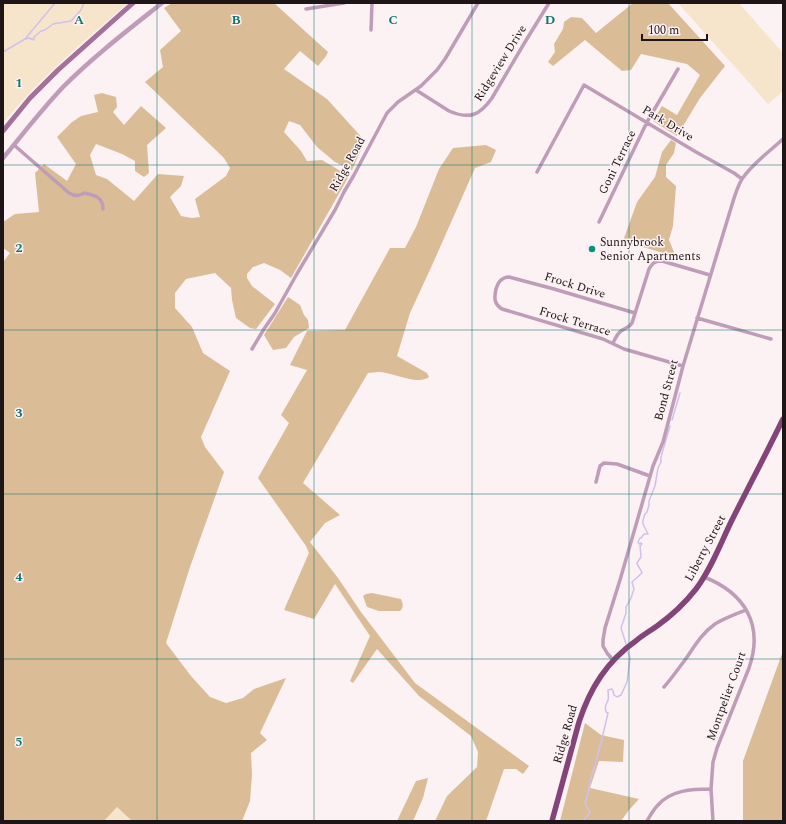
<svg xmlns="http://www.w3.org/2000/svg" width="786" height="824" font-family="Spectral,serif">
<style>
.green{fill:#f6e4cb}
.forest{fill:#dabd97}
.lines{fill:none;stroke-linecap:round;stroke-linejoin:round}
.stream{stroke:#cfc1ec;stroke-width:1.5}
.minor{stroke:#bf9cb7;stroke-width:3.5}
.tertiary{stroke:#bf9cb7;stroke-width:4.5}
.secondary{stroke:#a37199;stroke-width:5}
.trunk{stroke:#84447a;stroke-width:5.5}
.grid{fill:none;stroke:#0f766e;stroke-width:1;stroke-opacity:0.55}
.poi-dot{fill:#07917b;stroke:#fcf1f3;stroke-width:1.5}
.labels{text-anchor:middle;stroke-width:3;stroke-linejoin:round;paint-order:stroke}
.street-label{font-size:12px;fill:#1d1516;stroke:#fcf1f3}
.poi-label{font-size:12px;fill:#1d1516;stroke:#fcf1f3;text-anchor:start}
.grid-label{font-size:13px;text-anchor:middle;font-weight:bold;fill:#0f766e;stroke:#fcf1f3;stroke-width:3;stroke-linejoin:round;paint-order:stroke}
</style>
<rect width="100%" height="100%" fill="#fcf1f3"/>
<path class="green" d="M3 3H128C84 41 40 78 3 123Z
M678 3H739L783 53V92H782L768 104Z
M117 807 132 821H104Z"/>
<path class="forest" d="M172 3H274L328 52 326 56 318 66 300 51 284 69 327 99 365 141 352 170 335 162 317 147 300 125 289 121 284 132 301 151 307 161 322 160 349 176 291 278 280 270 264 263 253 267 247 274V278L252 286 275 304 256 329 250 328 236 318 232 300 231 288 215 273 186 279 175 293V308L192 327 203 353 230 371 201 437 205 447 224 472 190 567 166 643 191 676 210 697 226 703 243 698 254 689 286 678 260 733 267 740 251 753 252 775 250 801 242 821H132L117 807 104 821H3V262L10 253 3 248V222L15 214 39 212 35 173 44 164 67 181 76 164 57 137 72 122 81 116 98 112 94 95 102 93 116 97 117 107 113 112 124 125 141 106 166 128 147 145 149 173 144 177 135 171V161L122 154 96 144 90 155 96 175 107 179 134 201 158 174 184 176 181 186 170 197 181 216 192 218 200 217 195 199 226 176 230 168 224 158 145 82 163 67 160 50 181 31 164 8Z
M633 3H668L725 66 700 98 677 136 653 121 662 106 677 115 700 75 687 64 641 54 631 70 622 71 585 40 553 66 548 62 555 52 554 44 563 29 564 22 571 17 582 18 596 33Z
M671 140 676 143 674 153 666 165V177L676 186 673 226 669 240 674 252 673 256 623 241 637 202 655 177 662 152Z
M486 145 496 150 491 162 475 168 434 261 410 313 397 356 427 373 429 377C417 386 393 372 378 372 375 372 371 373 368 373L303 483 340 515 325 523 310 542 338 578 361 612 415 683 529 766 523 774 516 769H504L486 821H435L447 796 477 767 478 752 471 736 419 696 377 649 353 683 350 681 370 636 335 584 314 619 284 610 309 553 306 546 258 478 289 423 281 415 307 370 290 365 307 331 345 330 390 248H405L416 227 439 169 453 148Z
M288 297 300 305 304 315 308 320 309 328 294 337 286 348 273 350 264 335Z
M372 593 401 599C403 604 404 607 400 611H379L367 607 363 596 366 594Z
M783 651V821H743V761Z
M585 723 601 735 624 740 623 762 599 761 590 788 639 799 629 810 621 821H560Z
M428 778 423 798 413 821H397L416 781Z"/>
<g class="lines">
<path class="stream" d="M25 39 29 38 34 40V37L41 31 45 30 53 24 71 21 81 10 84 3
M3 52 25 39 55 3
M672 420 680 393
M626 644 621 628 626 613V607L631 598 634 589 632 582 642 573C641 569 638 567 637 563L641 557 640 546 642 544 641 543 639 544 638 542 640 538H641L644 534H648L643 524V520L645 514 647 512 649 505V501L655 486 658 468 661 462V457L670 426
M583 821 587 816 590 812 585 803C588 795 589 787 591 778 598 757 603 735 608 713L606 712C604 706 606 706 608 700 609 698 608 693 608 690L612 689 613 691 614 695 617 697 621 695 627 682 630 658 628 652"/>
<path class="minor" d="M306 9 344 3
M371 30 372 3
M416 90 449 111C470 120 480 115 492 98L525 42 549 3
M14 145 69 193C74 196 79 197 84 193 93 195 103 196 103 209
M537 172 584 85 696 152 734 173 742 179
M599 222 647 122 678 69
M635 313 554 289 509 277C506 277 503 278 500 281 498 283 497 286 496 289 494 298 494 304 502 309L603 339 624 349 683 366
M697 318 771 339
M613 343C615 339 617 334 621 331 625 328 629 328 632 323L649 269C652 263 655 261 662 261L710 275
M252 349 264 329 275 313 298 272 335 210 344 192 354 175 387 113 398 102 421 86 437 70 445 59 478 3
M596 482 600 466 604 463 617 464 650 476
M704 577C745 593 764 625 749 668L717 748 713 762 711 789 713 821
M613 660 607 653 603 646V640L605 628 620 580 653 466 663 442 683 366 731 208C734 198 737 187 742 179 752 164 770 151 783 139
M664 687C672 678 678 669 685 660 694 647 702 633 715 624 725 618 736 614 746 610
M647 821C650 816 653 810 658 805 671 790 692 789 711 789"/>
<path class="tertiary" d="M3 158C23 134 42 109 64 86 94 56 128 30 162 3"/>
<path class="secondary" d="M3 131 30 98 58 70 133 3"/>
<path class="trunk" d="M552 821 579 722C590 688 607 661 637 640 643 635 650 631 657 626 671 616 685 603 696 589 711 569 720 545 731 522 748 488 766 454 783 419"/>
</g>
<path class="grid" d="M157 3V821M314 3V821M472 3V821M629 3V821M3 165H783M3 330H783M3 494H783M3 659H783"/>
<circle class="poi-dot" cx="592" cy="249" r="4"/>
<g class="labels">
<g class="street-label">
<text transform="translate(500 63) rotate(-58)" y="4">Ridgeview Drive</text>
<text transform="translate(668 123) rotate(31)" y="4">Park Drive</text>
<text transform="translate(617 162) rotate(-64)" y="4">Goni Terrace</text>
<text transform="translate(347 164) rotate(-61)" y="4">Ridge Road</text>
<text transform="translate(575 285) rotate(17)" y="4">Frock Drive</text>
<text transform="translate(575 321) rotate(17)" y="4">Frock Terrace</text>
<text transform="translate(666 390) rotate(-75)" y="4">Bond Street</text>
<text transform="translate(705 548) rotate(-62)" y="4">Liberty Street</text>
<text transform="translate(726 696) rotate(-70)" y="4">Montpelier Court</text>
<text transform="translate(565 734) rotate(-74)" y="4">Ridge Road</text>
</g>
<g class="poi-label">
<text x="600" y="246">Sunnybrook<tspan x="600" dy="14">Senior Apartments</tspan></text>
</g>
</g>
<g class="grid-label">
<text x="79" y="24">A</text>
<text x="236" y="24">B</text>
<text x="393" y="24">C</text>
<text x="550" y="24">D</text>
<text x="19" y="87">1</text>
<text x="19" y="252">2</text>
<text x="19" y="417">3</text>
<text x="19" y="581">4</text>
<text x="19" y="746">5</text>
</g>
<rect width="786" height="824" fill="none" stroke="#1d1516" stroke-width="8"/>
<path d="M642 34v6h65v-6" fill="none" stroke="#1d1516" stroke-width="2"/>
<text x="648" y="34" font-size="12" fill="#1d1516" stroke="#fcf1f3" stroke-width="3" paint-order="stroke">100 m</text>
</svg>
